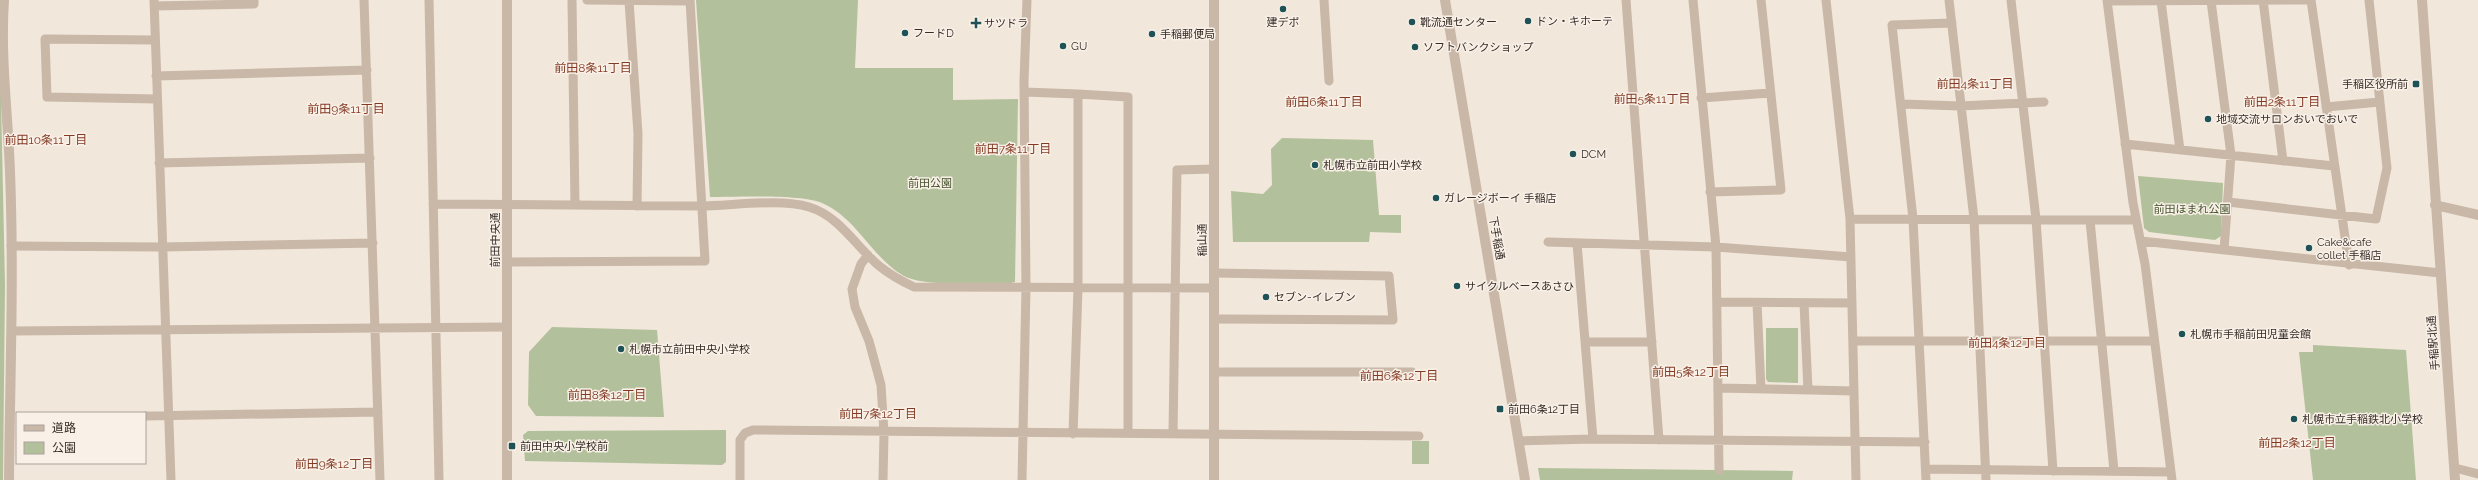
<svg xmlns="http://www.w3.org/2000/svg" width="2478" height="480" font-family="Raleway,'Noto Sans JP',sans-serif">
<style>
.green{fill:#b3c09c}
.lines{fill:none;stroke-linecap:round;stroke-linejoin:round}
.minor{stroke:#c9b7a8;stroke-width:9}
.tertiary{stroke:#c9b7a8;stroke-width:10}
.poi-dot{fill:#1e5256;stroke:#f9f1e8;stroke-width:1.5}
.labels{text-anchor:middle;stroke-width:3;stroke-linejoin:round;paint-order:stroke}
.poi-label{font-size:11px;fill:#362c28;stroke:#f9f1e8;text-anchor:start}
.park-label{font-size:11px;fill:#45532c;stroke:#f9f1e8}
.street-label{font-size:11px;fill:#362c28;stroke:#f9f1e8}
.neighbourhood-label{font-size:12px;fill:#833a23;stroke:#f9f1e8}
</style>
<rect width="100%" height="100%" fill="#f1e7db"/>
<path class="green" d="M696 0H858L855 68H953V100L1018 99 1015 282 1007 284C983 283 924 287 904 276 872 258 857 218 822 203 800 194 737 197 710 197Z
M0 51 5 285 3 480H0Z
M1282 138 1373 140 1379 215H1401V233L1370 232 1369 242H1233L1231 191 1263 194 1272 185 1271 149Z
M2138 176 2223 183 2221 236 2215 240 2149 232 2144 228Z
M552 327 657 330 664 417 536 416 528 405 529 352Z
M1766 328H1798V383L1768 382 1766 379Z
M2313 345 2406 350 2416 480H2313L2299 352H2313Z
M726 430V462L722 465 525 461 523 435 528 431Z
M1412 441H1429V464H1412Z
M1538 468 1793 471 1792 480H1540Z"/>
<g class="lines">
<path class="minor" d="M154 0 171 480
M364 0 380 480
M429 0 439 480
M572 0 575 205
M587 0 690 1
M1324 0 1329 81
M1626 0 1659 440
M1693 0 1716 247 1719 470
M1826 0 1850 219 1856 480
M1949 0 1974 219 1986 480
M2011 0 2036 219 2053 471
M2107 0 2133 203 2145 264 2172 480
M2263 0 2283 161
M2311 0 2349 265
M629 1 638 134 637 206
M2108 1 2306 0
M2161 1 2180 150
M2211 1 2231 155 2224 250
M154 6 254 4V0
M155 40 45 39 47 97 157 99
M156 76 367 70
M1024 92 1078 94V288L1073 434
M1078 94 1128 97V433
M1701 98 1770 93
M1902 104 1960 106 2044 102
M2326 107 2379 102
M2125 144 2334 166
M159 163 370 158
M1710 192 1781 190 1761 0
M2228 202 2376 219 2387 168 2369 0
M433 204C522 205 611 206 700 206 731 206 780 198 809 207 839 216 855 245 878 265 889 274 901 281 914 287L1214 288
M1850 219 2136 220
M2090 220 2114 471
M2141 241 2440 273
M1548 242 1716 247 1851 257
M1577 243 1593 439
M11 246 162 247 373 243
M868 255 861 264 852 289 855 307 869 341 881 385 884 433 883 480
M507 262 705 261 690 0
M1215 273 1389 276 1393 320 1215 319
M1717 302 1852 303
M1757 303 1761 389
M1804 303 1808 390
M12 331 507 327
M1853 341H2154
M1585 342H1652
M1214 372H1412
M1718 388 1854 391
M145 416 378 412
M1173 434 1177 170 1213 169
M1519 441 1593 439 1925 442
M2455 468 2478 474
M1926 469 2171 472
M740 480V440L745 433 753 430 1419 436
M1022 480 1026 288 1024 81 1027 0
M1926 480 1913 219 1892 25 1952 23"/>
<path class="tertiary" d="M4 0C0 57 8 115 10 172 14 275 10 377 9 480
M1445 0 1525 480
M2422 0 2455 480
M2435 205 2478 215
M507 480V0
M1214 480V0"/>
</g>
<g class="poi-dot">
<circle cx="1283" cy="9" r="4"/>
<circle cx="1528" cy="21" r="4"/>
<circle cx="1412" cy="22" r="4"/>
<path d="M974 17h4v4h4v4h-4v4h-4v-4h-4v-4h4z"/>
<circle cx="905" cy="33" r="4"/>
<circle cx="1152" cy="34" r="4"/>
<circle cx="1063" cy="46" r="4"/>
<circle cx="1415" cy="47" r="4"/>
<rect x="2412" y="80" width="8" height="8" rx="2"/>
<circle cx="2208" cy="119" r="4"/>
<circle cx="1573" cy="154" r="4"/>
<circle cx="1315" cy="165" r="4"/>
<circle cx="1436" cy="198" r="4"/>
<circle cx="2309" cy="248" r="4"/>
<circle cx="1457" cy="286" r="4"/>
<circle cx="1266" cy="297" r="4"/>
<circle cx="2182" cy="334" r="4"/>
<circle cx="621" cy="349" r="4"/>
<rect x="1496" y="405" width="8" height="8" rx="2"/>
<circle cx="2294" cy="419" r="4"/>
<rect x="508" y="442" width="8" height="8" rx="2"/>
</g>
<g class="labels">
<g class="poi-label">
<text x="1536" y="25">ドン・キホーテ</text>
<text x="1283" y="26" text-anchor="middle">建デポ</text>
<text x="1420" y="26">靴流通センター</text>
<text x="984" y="27">サツドラ</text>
<text x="913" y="37">フードD</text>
<text x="1160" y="38">手稲郵便局</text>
<text x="1071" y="50">GU</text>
<text x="1423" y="51">ソフトバンクショップ</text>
<text x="2408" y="88" text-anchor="end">手稲区役所前</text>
<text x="2216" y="123">地域交流サロンおいでおいで</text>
<text x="1581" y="158">DCM</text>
<text x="1323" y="169">札幌市立前田小学校</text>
<text x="1444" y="202">ガレージボーイ 手稲店</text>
<text x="2317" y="246">Cake&amp;cafe<tspan x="2317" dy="13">collet 手稲店</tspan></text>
<text x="1465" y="290">サイクルベースあさひ</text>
<text x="1274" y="301">セブン-イレブン</text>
<text x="2190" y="338">札幌市手稲前田児童会館</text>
<text x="629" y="353">札幌市立前田中央小学校</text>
<text x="1508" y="413">前田6条12丁目</text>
<text x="2302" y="423">札幌市立手稲鉄北小学校</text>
<text x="520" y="450">前田中央小学校前</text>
</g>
<g class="park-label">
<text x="930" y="187">前田公園</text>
<text x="2192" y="213">前田ほまれ公園</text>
</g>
<g class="street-label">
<text transform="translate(1497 238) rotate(80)" y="4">下手稲通</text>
<text transform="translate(495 240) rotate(-90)" y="4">前田中央通</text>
<text transform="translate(1202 240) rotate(-91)" y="4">稲山通</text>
<text transform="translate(2433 343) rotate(-94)" y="4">手稲駅北通</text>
</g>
<g class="neighbourhood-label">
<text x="593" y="72">前田8条11丁目</text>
<text x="1975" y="88">前田4条11丁目</text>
<text x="1652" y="103">前田5条11丁目</text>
<text x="1324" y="106">前田6条11丁目</text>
<text x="2282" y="106">前田2条11丁目</text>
<text x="346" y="113">前田9条11丁目</text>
<text x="46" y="144">前田10条11丁目</text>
<text x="1013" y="153">前田7条11丁目</text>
<text x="2007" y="347">前田4条12丁目</text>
<text x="1691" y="376">前田5条12丁目</text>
<text x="1399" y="380">前田6条12丁目</text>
<text x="607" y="399">前田8条12丁目</text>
<text x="878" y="418">前田7条12丁目</text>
<text x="2297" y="447">前田2条12丁目</text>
<text x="334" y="468">前田9条12丁目</text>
</g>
</g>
<rect x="16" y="412" width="130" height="52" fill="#f9f1e8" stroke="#aba29b"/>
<rect x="24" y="425" width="20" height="6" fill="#c9b7a8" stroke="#aba29b"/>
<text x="52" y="432" font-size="12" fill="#362c28">道路</text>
<rect x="24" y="442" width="20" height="12" fill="#b3c09c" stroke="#aba29b"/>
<text x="52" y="452" font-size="12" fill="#362c28">公園</text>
</svg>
